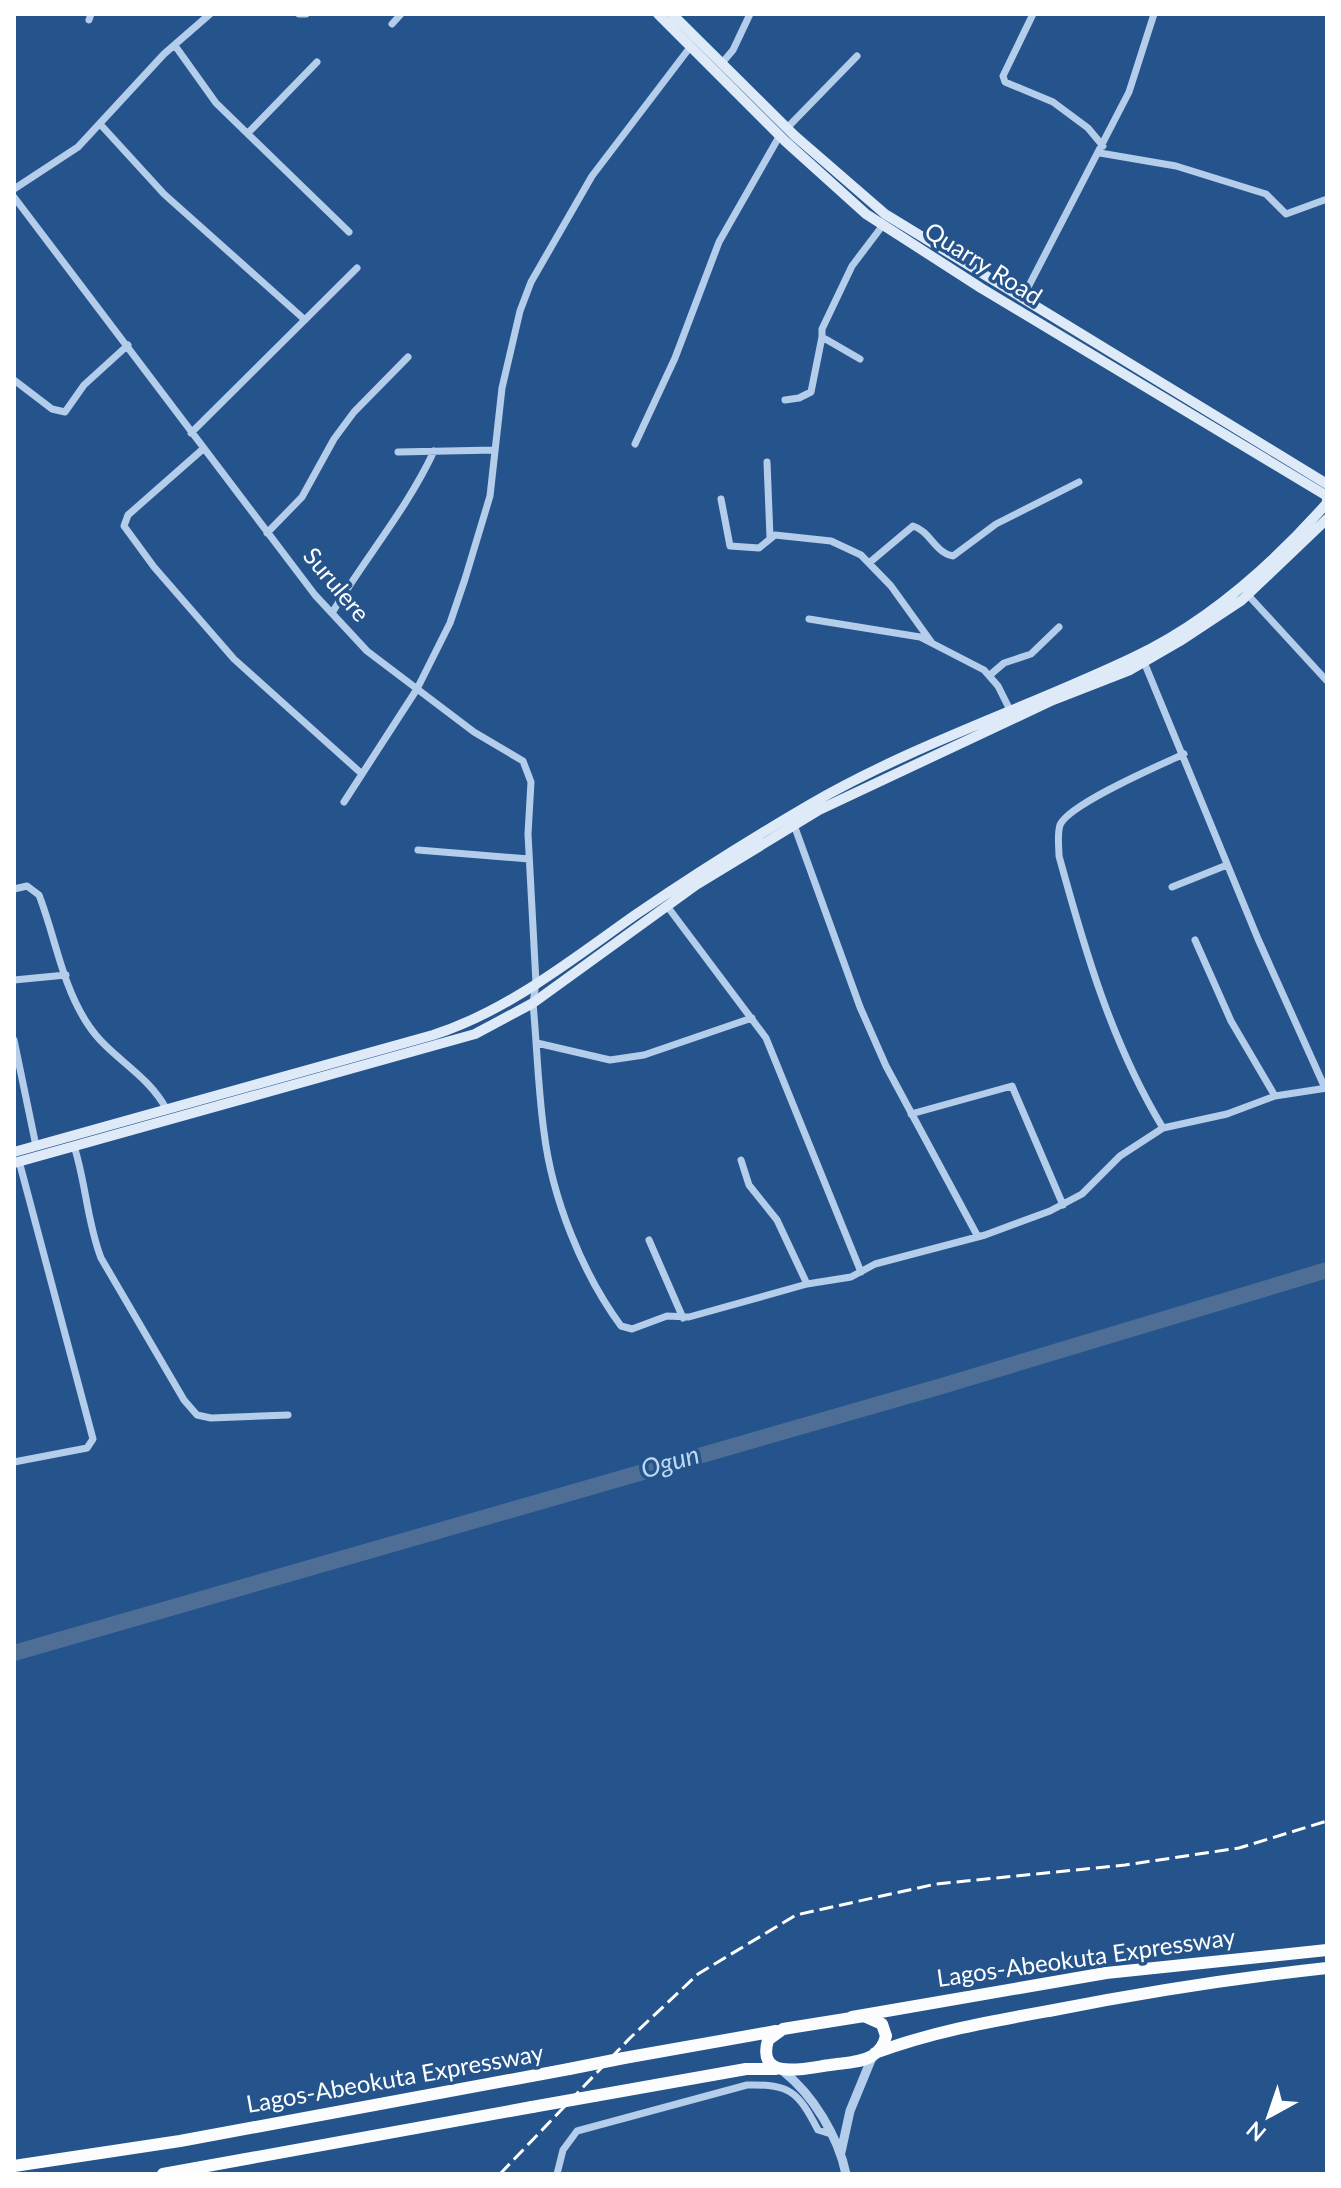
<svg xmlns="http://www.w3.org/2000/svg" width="1341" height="2188" font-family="Lato,sans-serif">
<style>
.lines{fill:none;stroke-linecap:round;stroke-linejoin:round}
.river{stroke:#4e6e96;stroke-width:16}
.minor{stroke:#b4cdea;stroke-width:7}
.tertiary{stroke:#b4cdea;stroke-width:9}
.secondary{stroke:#deeaf8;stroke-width:10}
.trunk{stroke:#fbfcfe;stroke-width:12}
.rail{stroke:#fff;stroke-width:3;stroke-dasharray:14 6;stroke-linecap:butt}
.trunk-bridge{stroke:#fbfcfe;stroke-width:12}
.labels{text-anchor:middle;stroke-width:7;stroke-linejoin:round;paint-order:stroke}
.street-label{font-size:24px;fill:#fff;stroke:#25548c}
.water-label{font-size:26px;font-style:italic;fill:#bfd7f1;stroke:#25548c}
</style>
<rect width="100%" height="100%" fill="#25548c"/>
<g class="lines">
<path class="river" d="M14 1653 942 1386 1327 1270"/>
<path class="minor" d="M299 14H306
M1033 14 1003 76 1005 82 1053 102 1088 128 1103 146
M89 20 91 14
M392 24 401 14
M176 47 216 103 349 232
M722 63 733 50 750 14
M100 124 164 194 305 320
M787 128 857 56
M249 132 317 62
M1100 153 1176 166 1266 194 1286 214 1327 199
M14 189 78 147 164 54 210 14
M14 197 315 595 367 651 474 732 523 761 531 782 528 834 536 983 533 1003C537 1046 538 1089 544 1132 552 1198 582 1273 621 1326L632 1329 667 1316 689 1317 807 1284 851 1277 875 1264 985 1235 1050 1211 1082 1194 1120 1156 1163 1128 1227 1114 1275 1096 1327 1088
M1022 299 1129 92 1154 14
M860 359 822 337V329L852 266 883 225
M14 380 52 409 65 412 84 385 128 345
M785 400 799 398 811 392 822 337
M191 433 357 268
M635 444 675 358 719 242 780 135
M203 449 128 515 124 526 154 567 234 659 362 774
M398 452 495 450
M767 462 770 537
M721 499 730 546 759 548 775 535 831 541 861 555 891 586 932 643
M267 533 302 497 334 439 354 412 408 357
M869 563 913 526C930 531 935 553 953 556L996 524 1079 482
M1248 595 1327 681
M332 613C365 558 407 509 434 451
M809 619 920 637 984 670 998 686 1010 710
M1144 662 1258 939 1325 1088
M990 675 1004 663 1031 654 1059 627
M344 802 417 689 450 623 465 579 490 496 502 388 520 311 531 282 592 176 691 46
M794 825 860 1007 886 1066 977 1235
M418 850 529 859
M1172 887 1227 865
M14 889 27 886 39 895C55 936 62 985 87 1023 109 1058 146 1071 167 1110
M667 906 766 1038 861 1272
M1195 940 1231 1021 1275 1096
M14 980 66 975
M14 1040 36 1146
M537 1043 610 1060 644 1055 752 1018
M911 1114 1012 1086 1063 1205
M1163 1128C1112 1044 1085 951 1059 856 1059 847 1057 835 1060 825 1069 804 1160 765 1184 754
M74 1146C86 1183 87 1222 101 1258L184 1400 197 1415 211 1418 288 1415
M741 1160 749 1185 777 1220 807 1284
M649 1240 683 1318
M14 1462 87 1448 93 1439 19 1161
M557 2174 563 2150 577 2131 747 2085C791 2084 798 2092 818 2130L831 2134"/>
<path class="tertiary" d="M783 2071C813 2095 838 2136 846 2174
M841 2152 850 2111 873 2055"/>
<path class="secondary" d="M658 14 785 141 866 214 981 288 1327 496
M672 14 795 136 885 214 1327 484
M14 1152 433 1035C508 1011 571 960 635 915 692 876 749 840 809 805 912 745 1027 708 1134 657 1208 622 1273 564 1327 503V498
M14 1163 475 1034 533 1003 696 885 819 810 1053 700 1130 670 1180 641 1242 600 1327 519"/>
<path class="trunk" d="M864 2016 882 2024 886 2036C884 2045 880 2051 872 2056 860 2063 843 2063 830 2065 806 2068 756 2082 768 2040L783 2029Z
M852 2017 1106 1973 1327 1950
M875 2053C934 2031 993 2021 1054 2010 1145 1992 1235 1978 1327 1968
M624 2058 776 2031
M594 2096 746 2069H776
M14 2166 180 2141 569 2069
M163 2174 532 2107"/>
<path class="rail" d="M500 2174 630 2038 698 1974 796 1915 936 1884 1125 1865 1239 1848 1327 1821"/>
<path class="trunk-bridge" d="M569 2069 624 2058
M532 2107 594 2096"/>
</g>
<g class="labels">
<g class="street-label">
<text transform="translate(983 264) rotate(32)" y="8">Quarry Road</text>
<text transform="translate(336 585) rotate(50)" y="8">Surulere</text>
<text transform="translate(1086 1958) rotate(-8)" y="8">Lagos-Abeokuta Expressway</text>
<text transform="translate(395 2079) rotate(-10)" y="8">Lagos-Abeokuta Expressway</text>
</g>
<g class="water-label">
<text transform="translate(670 1462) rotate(-16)" y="9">Ogun</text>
</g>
</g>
<rect width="1341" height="2188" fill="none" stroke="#ffffff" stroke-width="32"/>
<g transform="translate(1269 2116) rotate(220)" stroke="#25548c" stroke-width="6" paint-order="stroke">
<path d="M0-6L14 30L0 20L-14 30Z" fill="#ffffff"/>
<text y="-12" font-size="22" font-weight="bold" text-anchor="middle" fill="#ffffff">N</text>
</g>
</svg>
